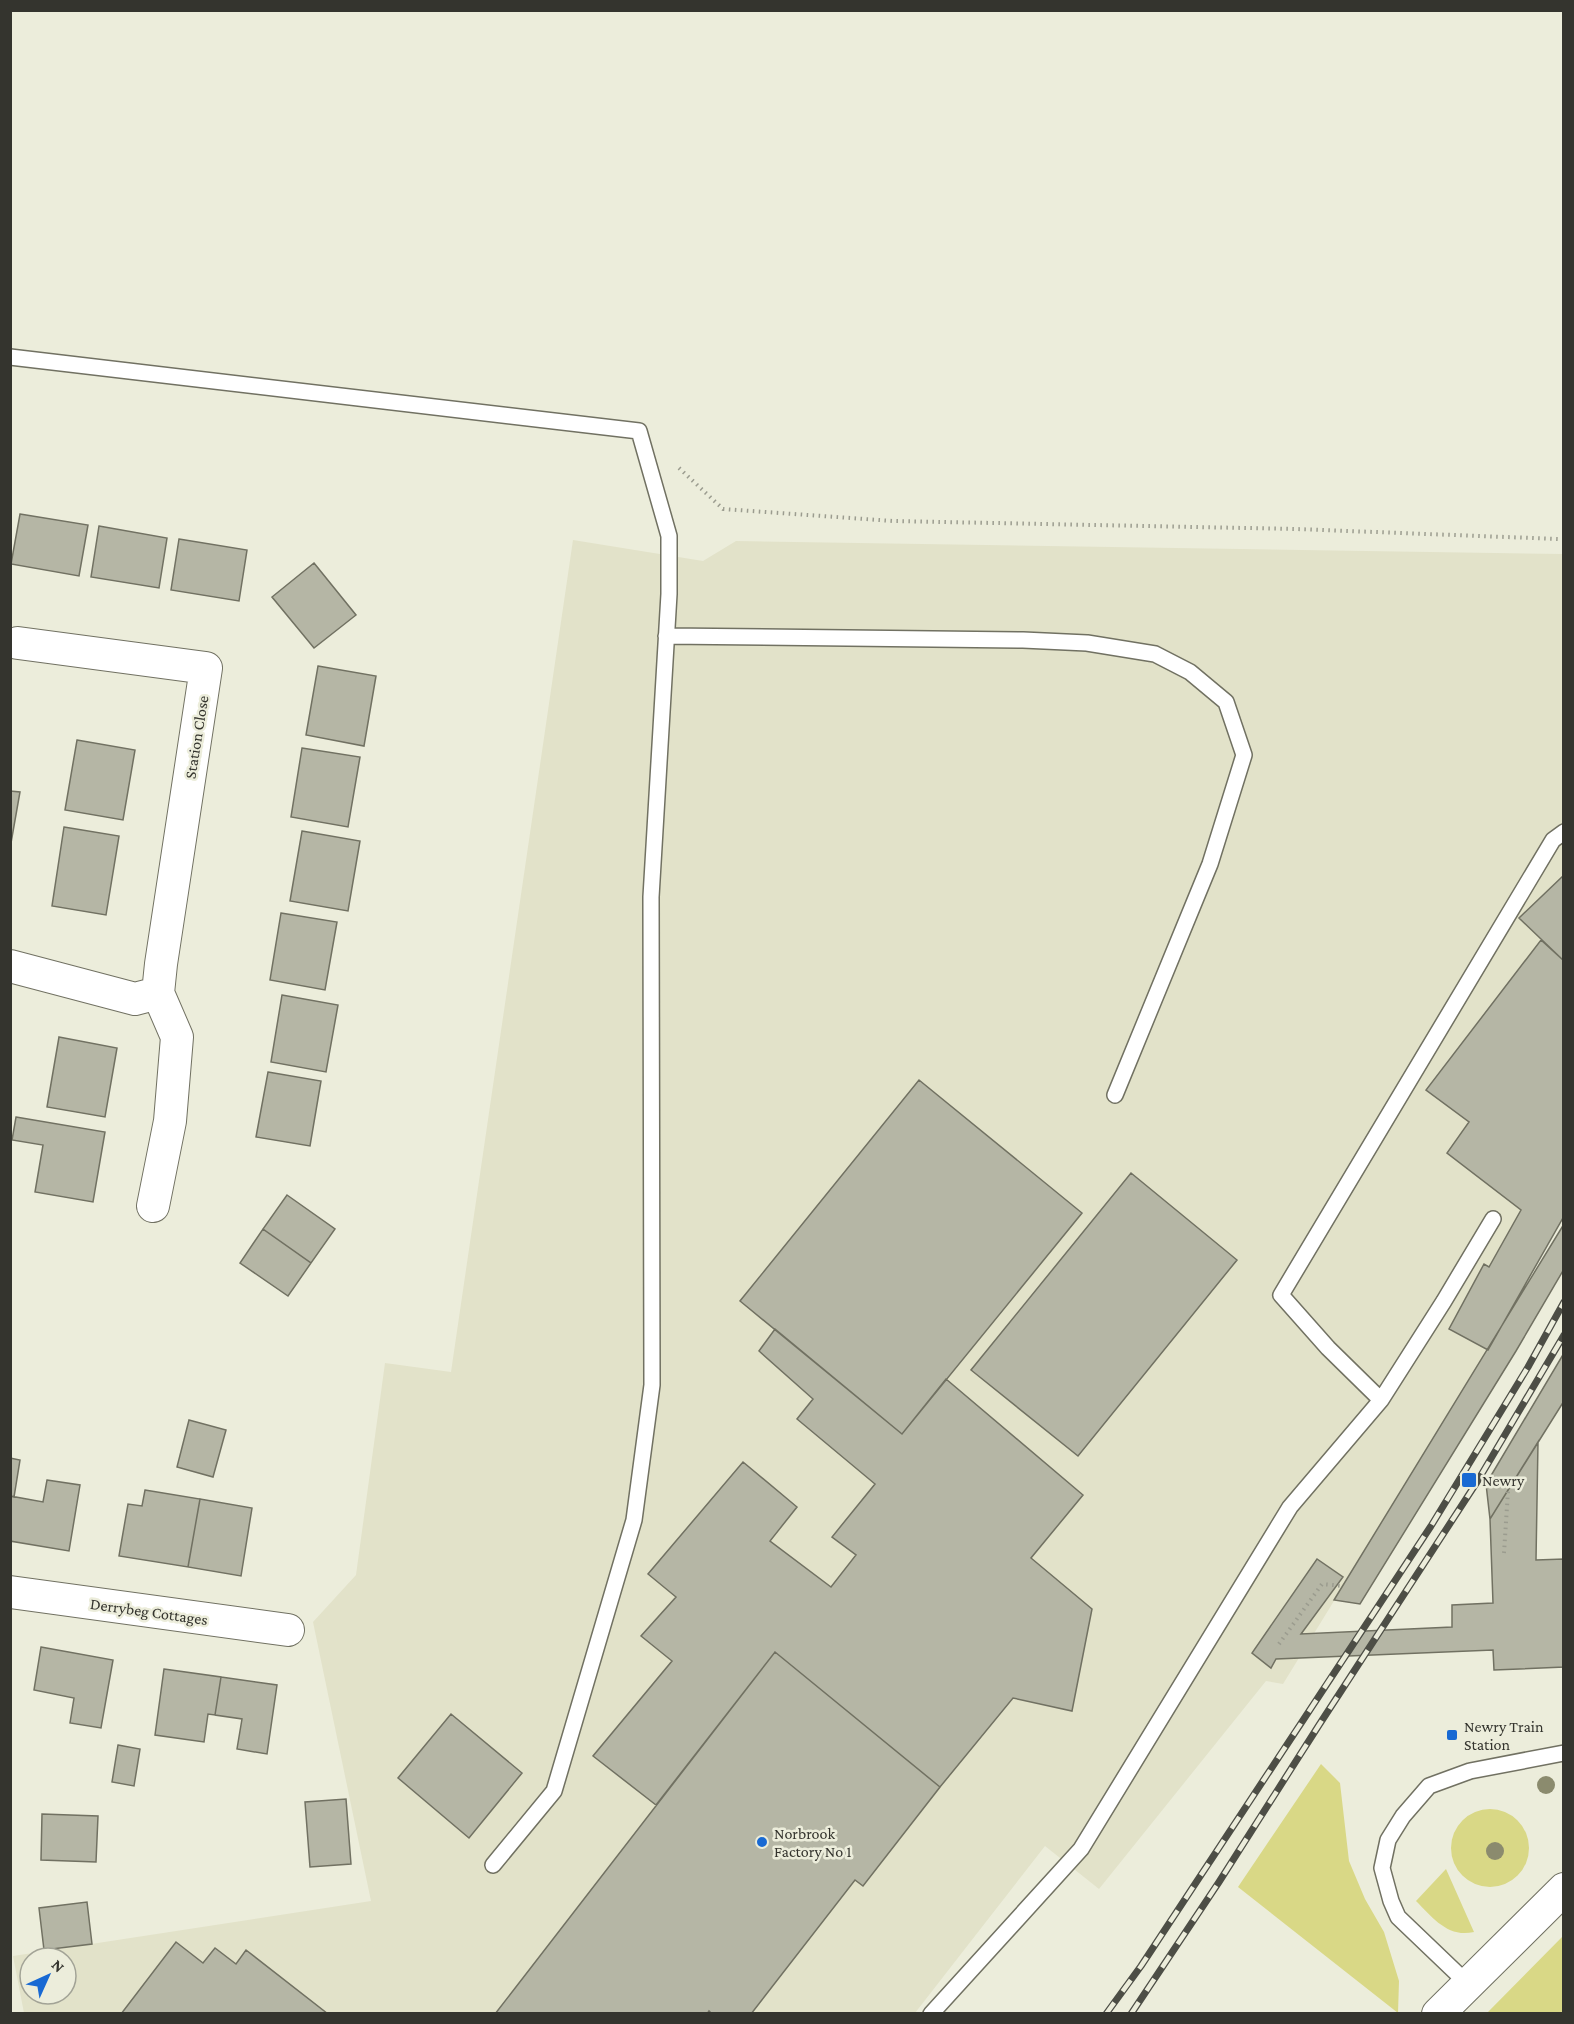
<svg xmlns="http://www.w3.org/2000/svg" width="1574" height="2024" font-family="'Crimson Pro',serif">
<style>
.built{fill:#e2e2c9;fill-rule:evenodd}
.green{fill:#d9d886}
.building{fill:#b5b6a5;stroke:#717162;stroke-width:1.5}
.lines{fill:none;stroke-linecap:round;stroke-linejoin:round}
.lane-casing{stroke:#717162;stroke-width:18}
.street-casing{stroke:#717162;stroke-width:34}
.path{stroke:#9b9c8f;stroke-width:4;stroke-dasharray:1.5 4.5;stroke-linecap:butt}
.lane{stroke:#fff;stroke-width:15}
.street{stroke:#fff;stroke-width:32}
.rail-casing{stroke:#4d4e46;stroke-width:7}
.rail{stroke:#eceddb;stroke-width:4.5;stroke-dasharray:14;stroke-linecap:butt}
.tree{fill:#8b8b6e}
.poi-dot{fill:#1869d3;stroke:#eceddb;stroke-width:2}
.labels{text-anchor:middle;stroke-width:5;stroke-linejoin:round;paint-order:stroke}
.street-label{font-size:16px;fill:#34342e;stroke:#eceddb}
.poi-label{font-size:16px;fill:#34342e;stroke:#eceddb;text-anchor:start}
</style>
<rect width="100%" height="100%" fill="#eceddb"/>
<path class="built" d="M573 540 703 561 736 541 1563 554V1216L1488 1350 1283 1684 1266 1681 1099 1889 1045 1846 915 2013H24L13 1956 371 1901 313 1622 356 1575 385 1363 451 1372ZM30 1958H66V1994H30Z"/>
<path class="green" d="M1321 1764 1340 1783 1349 1861 1365 1899 1384 1932 1399 1981 1398 2013 1238 1887Z
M1451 1848a39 39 0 1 1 78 0a39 39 0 1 1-78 0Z
M1446 1869 1474 1932C1448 1938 1433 1918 1416 1901Z
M1563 1936V2013H1487Z"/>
<path class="building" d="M20 514 88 525 79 576 11 564Z
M99 526 167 538 159 588 91 577Z
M179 539 247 550 239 601 171 590Z
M314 563 356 615 314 648 272 597Z
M318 666 376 676 364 746 306 735Z
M77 740 135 750 123 820 65 810Z
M302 748 360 757 348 827 291 817Z
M10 791 20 792 11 843H10Z
M64 827 119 836 106 915 52 906Z
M302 831 360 841 348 911 290 901Z
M1564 875V961L1519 918Z
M281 913 337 922 325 990 270 980Z
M1541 940 1564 961V1216L1488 1350 1449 1329 1484 1264 1489 1267 1521 1210 1447 1153 1469 1122 1426 1090Z
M282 995 338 1005 326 1072 271 1062Z
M59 1037 117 1048 105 1117 47 1107Z
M268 1072 321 1081 310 1146 256 1137Z
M919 1080 1082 1213 902 1434 740 1301Z
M16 1117 105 1132 93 1202 35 1192 43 1145 12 1140Z
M1131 1173 1237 1260 1078 1456 971 1370Z
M287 1195 335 1229 311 1263 263 1229Z
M1564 1224V1269L1516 1351 1360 1604 1334 1600Z
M263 1229 311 1263 288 1296 240 1263Z
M775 1329 902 1434 946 1379 1083 1495 1031 1558 1092 1609 1072 1711 1013 1698 940 1787 775 1652 656 1805 593 1756 672 1661 641 1636 676 1597 648 1574 743 1462 797 1507 770 1541 831 1587 856 1555 832 1537 875 1484 797 1419 813 1399 759 1351Z
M1564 1353V1401L1490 1519 1486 1484Z
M189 1420 226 1430 213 1477 177 1467Z
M1538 1442 1536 1560 1564 1559V1667L1494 1670 1493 1650 1276 1659 1271 1668 1252 1653 1317 1559 1343 1577 1301 1634 1452 1627V1605L1493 1603 1490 1519Z
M10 1458 20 1460 14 1497 10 1496Z
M47 1480 80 1485 69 1551 10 1541V1496L43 1502Z
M145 1490 200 1499 188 1567 119 1556 128 1504 142 1506Z
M200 1499 252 1508 241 1576 188 1567Z
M41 1647 113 1660 101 1728 70 1723 74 1698 34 1690Z
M775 1652 940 1787 863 1886 855 1880 751 2014H712L709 2011 707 2014H495Z
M164 1669 221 1677 215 1715 208 1714 204 1742 155 1735Z
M221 1677 277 1685 267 1754 237 1749 242 1719 215 1715Z
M451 1714 522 1773 469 1838 398 1778Z
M118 1745 140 1749 134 1786 112 1782Z
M346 1799 351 1864 310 1867 305 1802Z
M42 1814 98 1816 96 1862 41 1860Z
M87 1902 92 1944 44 1950 39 1908Z
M176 1942 203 1963 215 1948 236 1964 246 1950 328 2014H121Z"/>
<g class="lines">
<g class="lane-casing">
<path id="lane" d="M10 357 639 431 669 536V594L651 897 652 1385 634 1520 554 1791 493 1865
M666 636 1023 640 1087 643 1155 654 1190 672 1226 702 1244 755 1210 864 1115 1095
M1381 1400 1328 1348 1281 1295 1553 840 1564 832
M1467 1983 1398 1917 1391 1901 1382 1868 1388 1840 1403 1816 1429 1786 1470 1771 1564 1753
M931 2014 1081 1849 1290 1507 1381 1400 1444 1301 1493 1219"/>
</g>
<g class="street-casing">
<path id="street" d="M18 643 206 668 161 964 158 993 177 1037 170 1121 153 1206
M10 966 135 999 158 993
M10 1592 288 1630
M1438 2014 1564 1889"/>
</g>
<path class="path" d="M679 468 723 509 893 521 1296 529 1558 539
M1504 1553 1508 1491
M1279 1644 1322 1584 1343 1586"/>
<use href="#lane" class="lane"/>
<use href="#street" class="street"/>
<g class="rail-casing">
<path id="rail" d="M1106 2014 1141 1966 1431 1526 1528 1367 1564 1302
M1131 2014 1219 1882 1319 1725 1477 1482 1564 1335"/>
</g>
<use href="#rail" class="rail"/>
</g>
<g class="tree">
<circle cx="1546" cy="1785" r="9"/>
<circle cx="1495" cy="1851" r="9"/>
</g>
<g class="poi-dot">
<rect x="1461" y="1472" width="16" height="16" rx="3"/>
<rect x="1446" y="1729" width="12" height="12" rx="3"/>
<circle cx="762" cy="1842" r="6"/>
</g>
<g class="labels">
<g class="street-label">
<text transform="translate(196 737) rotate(-81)" y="6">Station Close</text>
<text transform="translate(149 1611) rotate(8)" y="6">Derrybeg Cottages</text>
</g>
<g class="poi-label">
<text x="1482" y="1486">Newry</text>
<text x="1464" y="1732">Newry Train<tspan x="1464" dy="18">Station</tspan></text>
<text x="774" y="1839">Norbrook<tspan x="774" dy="18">Factory No 1</tspan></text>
</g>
</g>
<rect width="1574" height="2024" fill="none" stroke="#34342e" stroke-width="24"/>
<g transform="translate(48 1976) rotate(45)"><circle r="28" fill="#eceddb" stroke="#a2a396" stroke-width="1.5"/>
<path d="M0-4.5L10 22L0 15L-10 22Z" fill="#1869d3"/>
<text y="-9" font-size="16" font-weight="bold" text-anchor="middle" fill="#34342e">N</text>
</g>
</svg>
